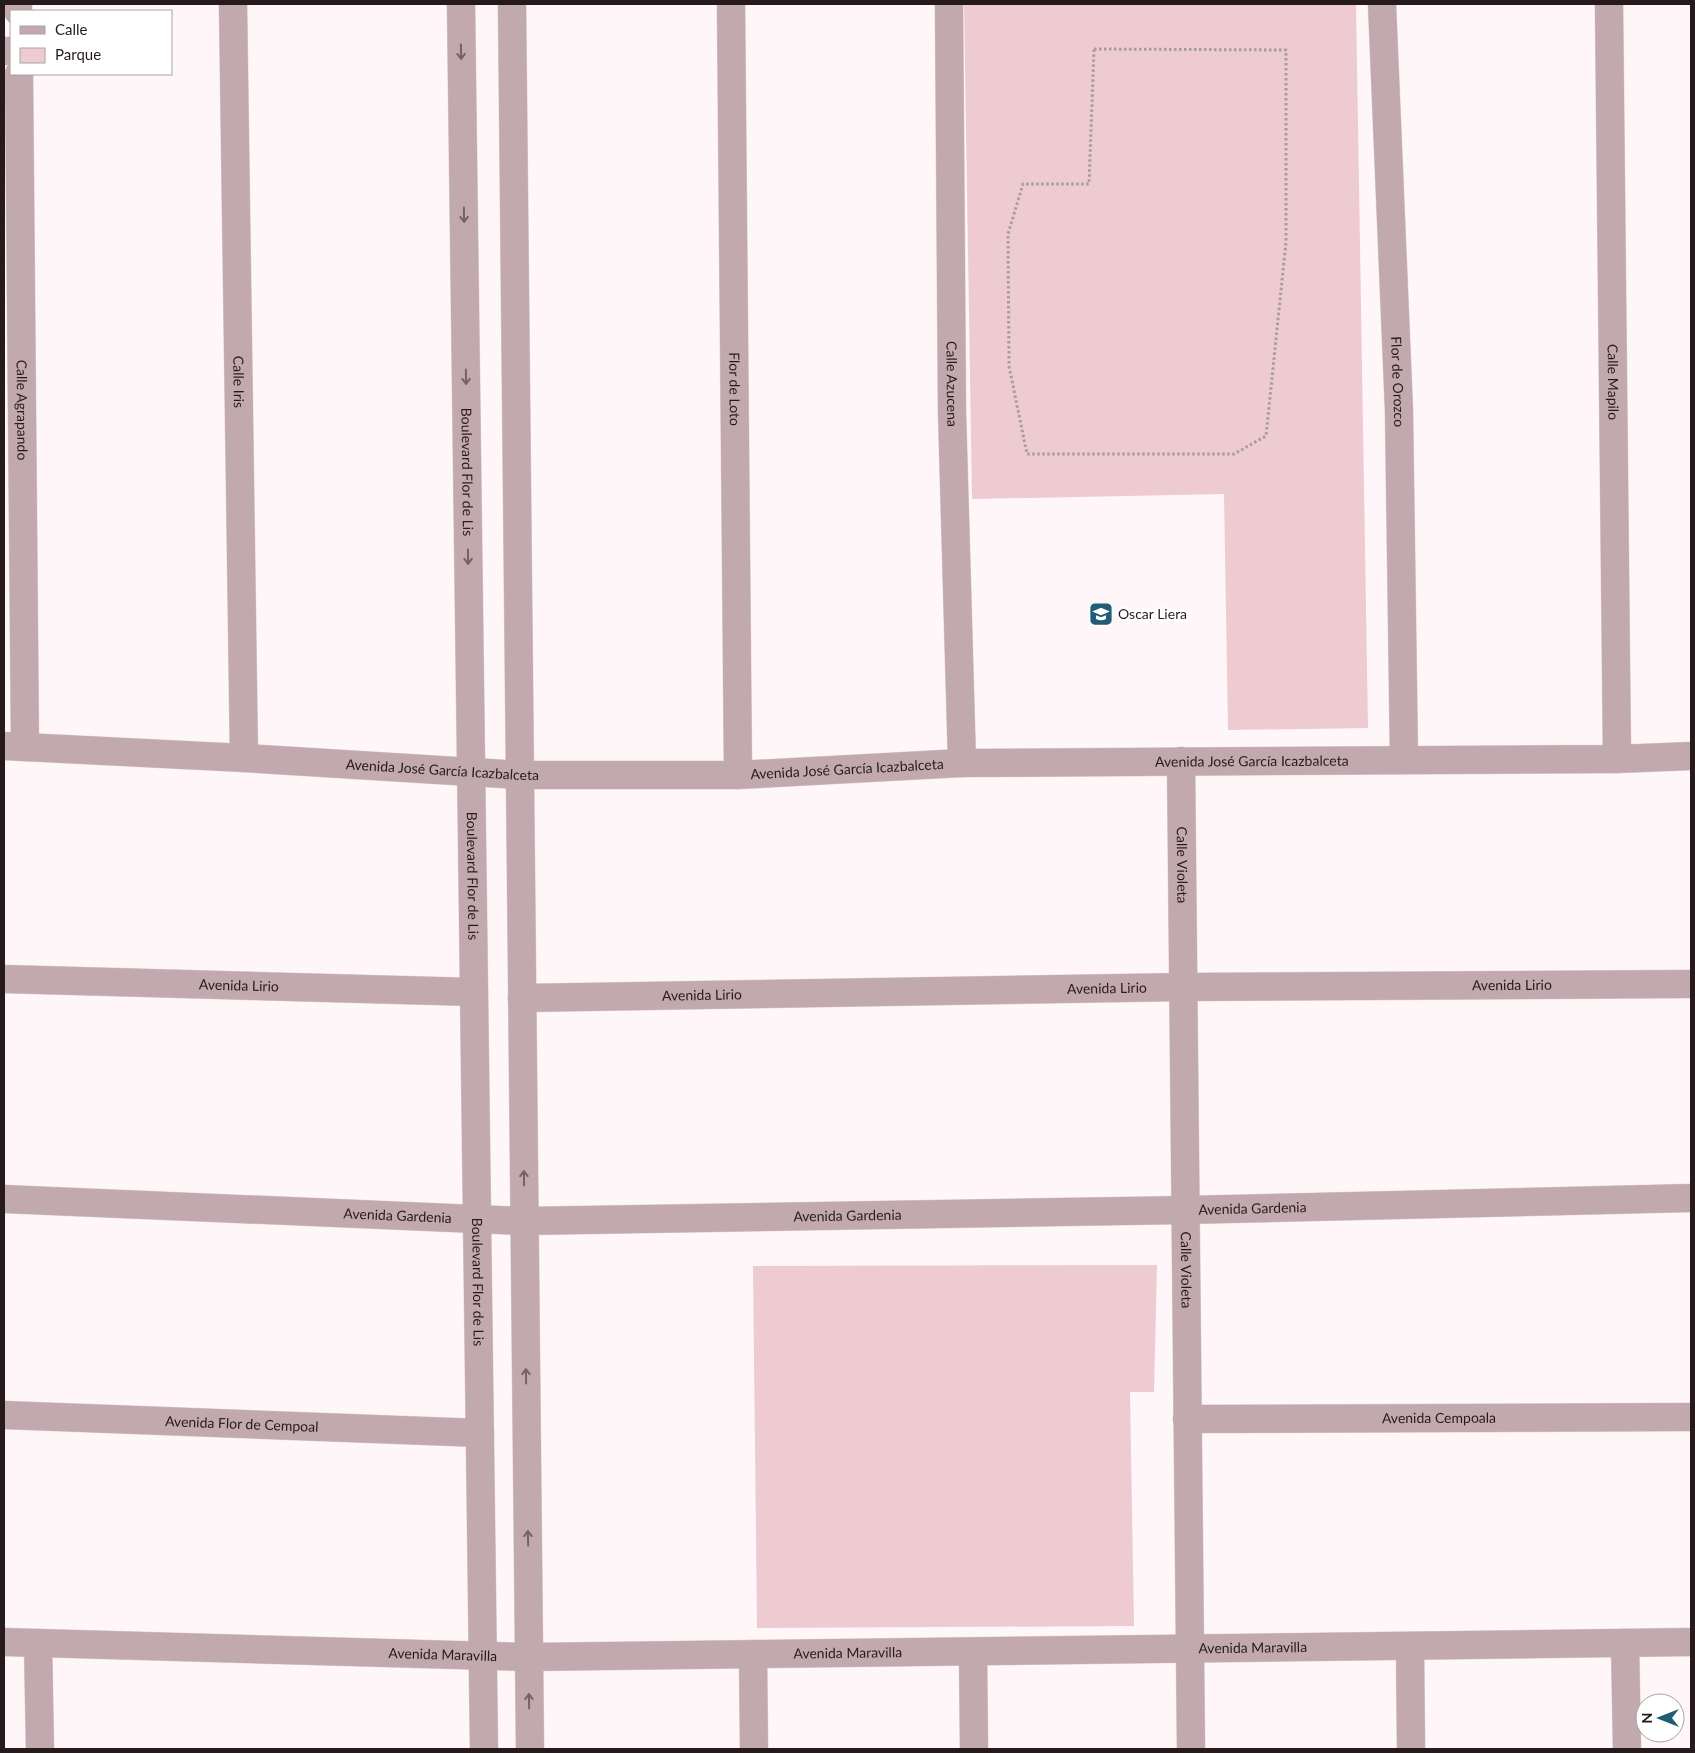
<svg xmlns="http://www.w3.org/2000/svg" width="1695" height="1753" font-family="Lato,sans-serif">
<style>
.green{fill:#eecad1}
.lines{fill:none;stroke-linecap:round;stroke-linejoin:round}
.minor-casing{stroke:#dcd3d5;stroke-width:29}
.path{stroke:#a79d9f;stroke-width:3;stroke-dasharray:2.5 2.5;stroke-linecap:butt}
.minor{stroke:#c2a9ae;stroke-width:28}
.oneway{stroke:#746266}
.labels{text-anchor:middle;stroke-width:4.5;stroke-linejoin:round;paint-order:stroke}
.street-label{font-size:14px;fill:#271a1d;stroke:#fff}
.poi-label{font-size:14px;fill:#271a1d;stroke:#fff;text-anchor:start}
</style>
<rect width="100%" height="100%" fill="#fef6f8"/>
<path class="green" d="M964 4H1356L1368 728 1228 730 1224 494 972 499Z
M1157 1265 1154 1392H1130L1134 1626 757 1628 753 1266Z"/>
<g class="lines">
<g class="minor-casing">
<g id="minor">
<path d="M18 4V11"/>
<path id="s1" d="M233 4 244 758"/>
<path id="s2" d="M461 4 484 1749"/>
<path d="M512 4 530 1749"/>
<path id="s3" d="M731 4 738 775"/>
<path id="s4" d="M949 4 952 411 962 763"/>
<path id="s5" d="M1382 4 1399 411 1404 759"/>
<path id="s6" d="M1609 4 1617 759"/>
<path d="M4 51H11"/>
<path id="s7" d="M19 74 25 747"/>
<path id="s8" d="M4 746 244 758 520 775H738L962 763 1617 759 1691 756"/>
<path id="s9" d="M1181 761 1191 1749"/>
<path id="s10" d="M4 979 474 992"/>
<path id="s11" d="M522 998 1183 987 1691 984"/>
<path id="s12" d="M4 1199 524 1221 1185 1210 1691 1198"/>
<path id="s13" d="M4 1415 480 1433"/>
<path id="s14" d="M1187 1419 1691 1417"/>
<path id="s15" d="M4 1642 529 1657 1691 1642"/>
<path d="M38 1643 40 1749"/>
<path d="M1625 1643 1627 1749"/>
<path d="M1410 1646 1411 1749"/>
<path d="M973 1652 974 1749"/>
<path d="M753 1654 754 1749"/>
</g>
</g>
<path class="path" d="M1094 49 1286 50V242L1266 436 1234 454H1027L1009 366 1008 234 1023 184H1089Z"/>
<use href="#minor" class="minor"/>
</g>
<defs><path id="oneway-shaft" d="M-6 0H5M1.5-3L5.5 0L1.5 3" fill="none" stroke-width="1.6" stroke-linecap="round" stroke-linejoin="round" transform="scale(1.25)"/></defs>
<g class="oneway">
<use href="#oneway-shaft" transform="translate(461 52) rotate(89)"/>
<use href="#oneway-shaft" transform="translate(464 215) rotate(89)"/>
<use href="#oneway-shaft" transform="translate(466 377) rotate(89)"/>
<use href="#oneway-shaft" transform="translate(468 557) rotate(89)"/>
<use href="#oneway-shaft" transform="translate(524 1178) rotate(-91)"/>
<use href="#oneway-shaft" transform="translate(526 1376) rotate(-91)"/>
<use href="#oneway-shaft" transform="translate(528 1538) rotate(-91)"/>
<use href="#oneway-shaft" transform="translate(529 1701) rotate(-91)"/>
</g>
<defs>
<g id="school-square" transform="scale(1.25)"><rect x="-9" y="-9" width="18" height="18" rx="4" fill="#215e75" stroke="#fff"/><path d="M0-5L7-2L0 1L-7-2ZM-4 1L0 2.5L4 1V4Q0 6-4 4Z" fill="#fff"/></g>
</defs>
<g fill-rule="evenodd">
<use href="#school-square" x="1101" y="614"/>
</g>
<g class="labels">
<g class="street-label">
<text dy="5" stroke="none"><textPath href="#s1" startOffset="378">Calle Iris</textPath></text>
<text dy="5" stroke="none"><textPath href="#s5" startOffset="378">Flor de Orozco</textPath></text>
<text dy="5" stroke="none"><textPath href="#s6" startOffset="378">Calle Mapilo</textPath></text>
<text dy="5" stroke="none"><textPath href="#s4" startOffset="380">Calle Azucena</textPath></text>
<text dy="5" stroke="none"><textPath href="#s3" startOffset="385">Flor de Loto</textPath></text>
<text dy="5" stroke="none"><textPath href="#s7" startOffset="336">Calle Agrapando</textPath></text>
<text dy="5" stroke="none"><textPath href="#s2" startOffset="468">Boulevard Flor de Lis</textPath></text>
<text dy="5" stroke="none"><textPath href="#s8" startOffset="1249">Avenida José García Icazbalceta</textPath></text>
<text dy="5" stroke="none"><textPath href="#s8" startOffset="439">Avenida José García Icazbalceta</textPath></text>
<text dy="5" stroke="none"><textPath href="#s8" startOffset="844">Avenida José García Icazbalceta</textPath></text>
<text dy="5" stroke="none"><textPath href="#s9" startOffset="104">Calle Violeta</textPath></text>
<text dy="5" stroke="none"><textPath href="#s2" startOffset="872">Boulevard Flor de Lis</textPath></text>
<text dy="5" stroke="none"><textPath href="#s11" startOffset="990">Avenida Lirio</textPath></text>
<text dy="5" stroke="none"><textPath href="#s10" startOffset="235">Avenida Lirio</textPath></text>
<text dy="5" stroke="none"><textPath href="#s11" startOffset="585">Avenida Lirio</textPath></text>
<text dy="5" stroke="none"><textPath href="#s11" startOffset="180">Avenida Lirio</textPath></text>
<text dy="5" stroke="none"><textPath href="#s12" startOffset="1249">Avenida Gardenia</textPath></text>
<text dy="5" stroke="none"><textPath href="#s12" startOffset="394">Avenida Gardenia</textPath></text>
<text dy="5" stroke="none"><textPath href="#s12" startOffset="844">Avenida Gardenia</textPath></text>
<text dy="5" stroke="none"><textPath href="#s9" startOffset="509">Calle Violeta</textPath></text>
<text dy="5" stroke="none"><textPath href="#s2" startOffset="1278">Boulevard Flor de Lis</textPath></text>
<text dy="5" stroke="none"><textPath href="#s14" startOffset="252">Avenida Cempoala</textPath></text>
<text dy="5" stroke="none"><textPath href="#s13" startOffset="238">Avenida Flor de Cempoal</textPath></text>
<text dy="5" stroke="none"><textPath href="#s15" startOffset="1249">Avenida Maravilla</textPath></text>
<text dy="5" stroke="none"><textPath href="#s15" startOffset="844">Avenida Maravilla</textPath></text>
<text dy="5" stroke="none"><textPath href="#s15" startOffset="439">Avenida Maravilla</textPath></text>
</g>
<g class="poi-label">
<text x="1118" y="619">Oscar Liera</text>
</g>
</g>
<rect width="1695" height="1753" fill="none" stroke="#271a1d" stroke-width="10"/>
<rect x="10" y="10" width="162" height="65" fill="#ffffff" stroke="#a9a3a5"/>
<rect x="20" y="26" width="25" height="8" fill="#c2a9ae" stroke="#a9a3a5"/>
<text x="55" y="35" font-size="15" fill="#271a1d">Calle</text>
<rect x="20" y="48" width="25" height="15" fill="#eecad1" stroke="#a9a3a5"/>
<text x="55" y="60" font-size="15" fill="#271a1d">Parque</text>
<g transform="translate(1660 1718) rotate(270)"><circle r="24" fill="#ffffff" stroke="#a9a3a5"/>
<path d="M0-4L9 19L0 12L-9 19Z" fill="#215e75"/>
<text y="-8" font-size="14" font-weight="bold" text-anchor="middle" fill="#271a1d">N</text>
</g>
</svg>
